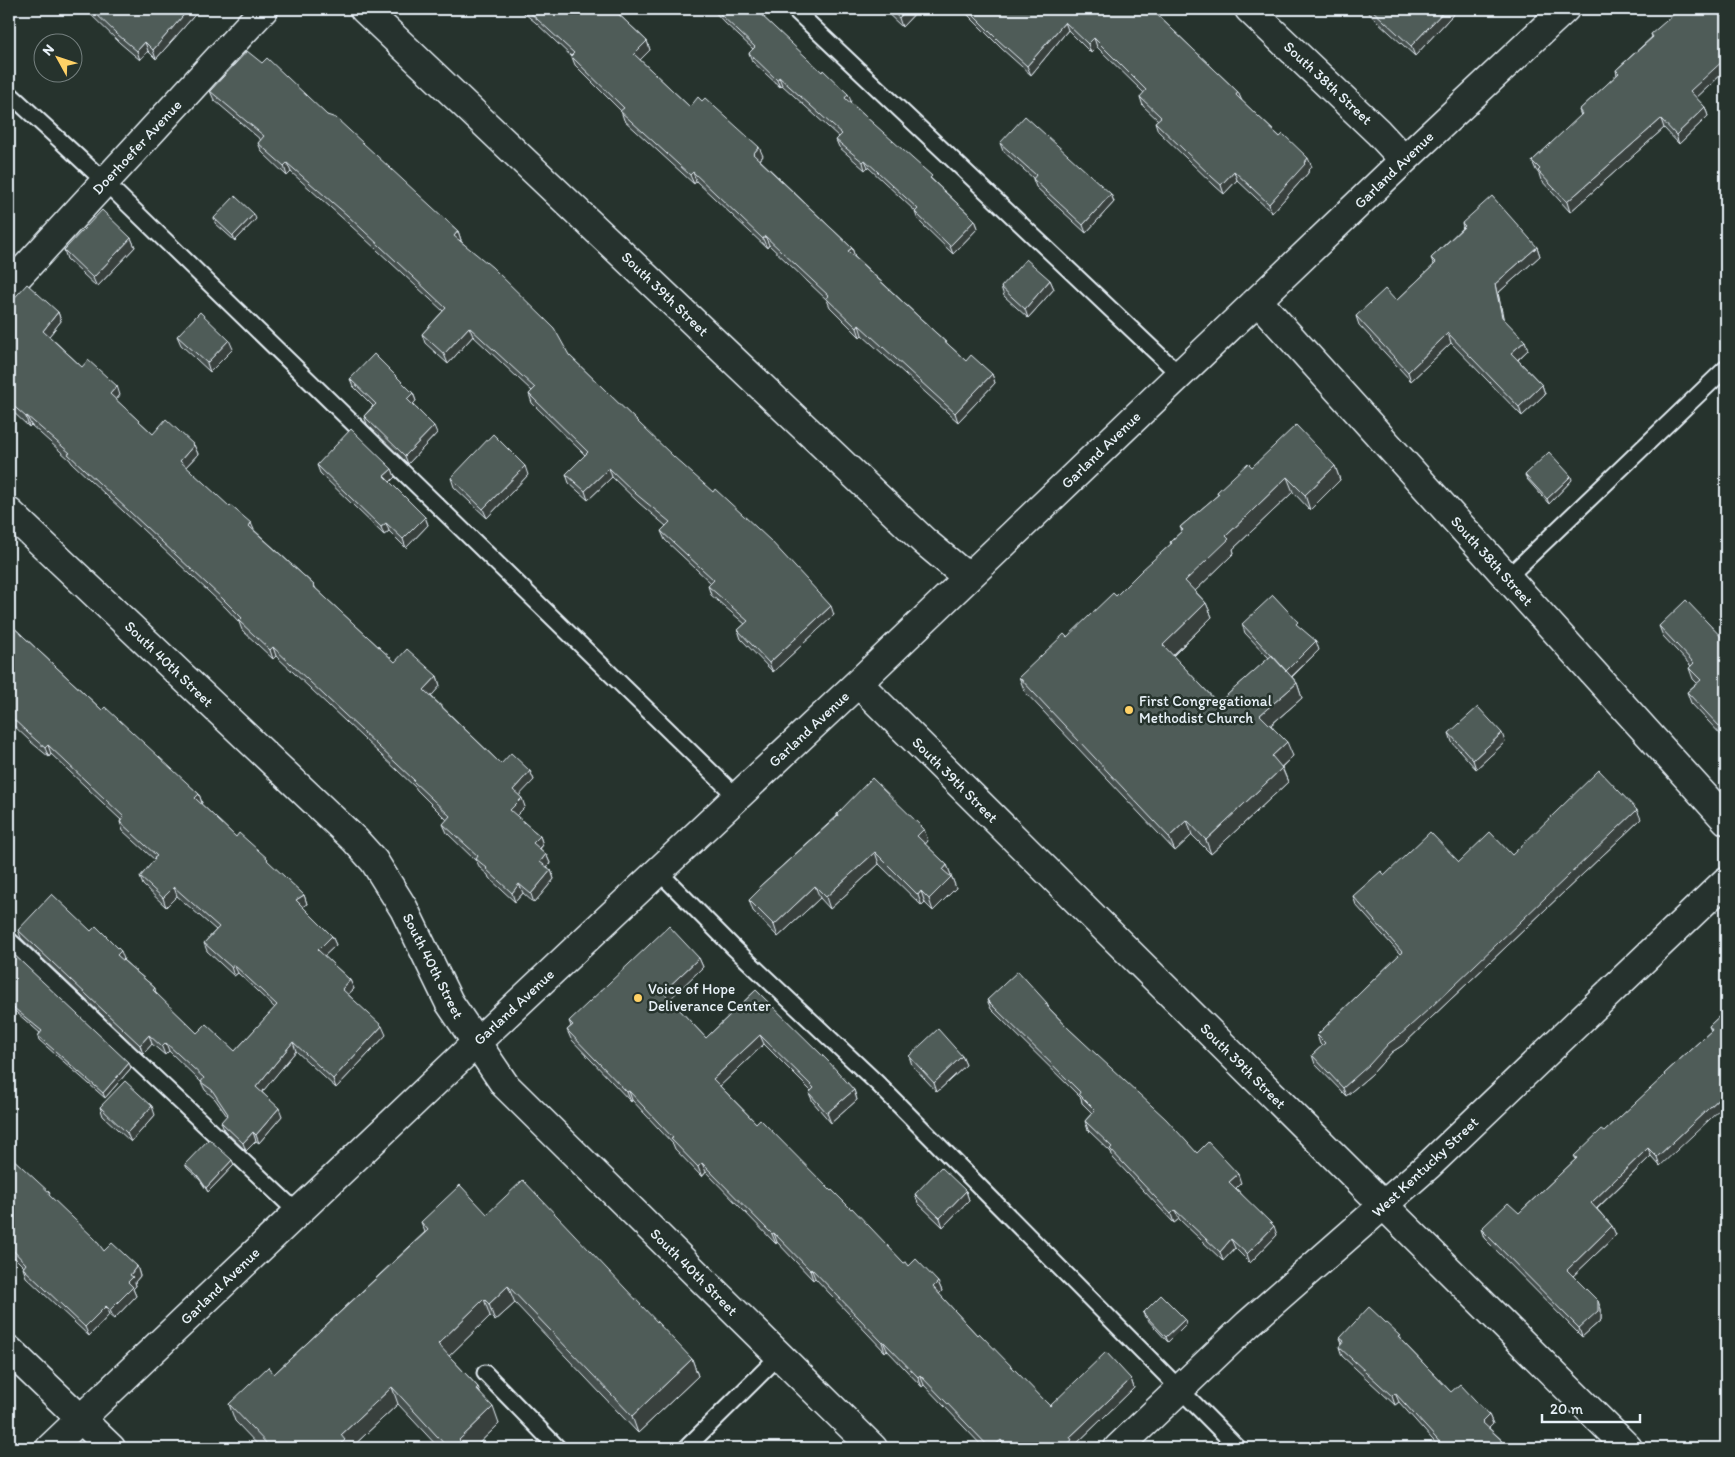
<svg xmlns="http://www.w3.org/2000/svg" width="1735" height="1457" font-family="Itim,sans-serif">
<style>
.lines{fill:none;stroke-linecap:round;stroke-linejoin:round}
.lane-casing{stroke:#e8f1f8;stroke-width:19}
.street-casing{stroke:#e8f1f8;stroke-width:31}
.lane{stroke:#26332d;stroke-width:15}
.street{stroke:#26332d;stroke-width:28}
.wall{fill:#454f4d;stroke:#e8f1f8}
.shaded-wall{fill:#38403e;stroke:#e8f1f8}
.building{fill:#505c59;stroke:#e8f1f8}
.poi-dot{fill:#ffd166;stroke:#26332d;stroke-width:2}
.labels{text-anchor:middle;stroke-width:5;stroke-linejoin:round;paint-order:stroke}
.street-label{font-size:15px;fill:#e8f1f8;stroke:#26332d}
.poi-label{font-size:15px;fill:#e8f1f8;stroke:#26332d;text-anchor:start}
</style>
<rect width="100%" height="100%" fill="#26332d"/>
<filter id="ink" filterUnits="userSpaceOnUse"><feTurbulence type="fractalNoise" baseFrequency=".02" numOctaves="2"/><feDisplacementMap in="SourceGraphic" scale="10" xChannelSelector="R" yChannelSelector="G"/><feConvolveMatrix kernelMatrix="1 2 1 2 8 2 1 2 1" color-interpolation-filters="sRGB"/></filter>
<g filter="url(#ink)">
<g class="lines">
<g class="lane-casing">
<path id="lane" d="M794 9 1180 375
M9 93 105 182 737 797
M1507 578 1726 368
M658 871 733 947 877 1083 1238 1448
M9 940 298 1213
M485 1373 558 1448
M686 1448 779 1356"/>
</g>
<g class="street-casing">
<path id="street" d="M364 9 924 541 967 577
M1249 9 1378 132 1404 160
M9 286 264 9
M1258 301 1726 820
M9 512 355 840 374 861 404 909 449 1002 505 1085 873 1448
M858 683 1628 1448
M9 1350 111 1448
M50 1448 476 1043 858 683 1404 160 1565 9
M1118 1448 1248 1324 1429 1165 1726 881"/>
</g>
<use href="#lane" class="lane"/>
<use href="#street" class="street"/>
</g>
<path class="wall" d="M85 9H200L156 59 148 51 140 60 120 43Z
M519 9H613L647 41 650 50 640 60 690 107 763 156 760 160 852 248 855 257 966 361 992 374 995 383 958 422 862 335 860 337 830 307 827 300 769 245 767 248 696 181 694 184 624 120 621 111 575 65 572 57 535 22Z
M712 9H764L767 15 764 18 851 101 850 102 975 220 978 228 953 254 918 220 915 212H916L868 167 865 170 839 147 836 140 839 137 782 85 780 87 752 61 749 53 753 49 725 23Z
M831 9H844L838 15Z
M883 9H919L902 27Z
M962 9H1151L1238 92 1241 100 1312 167 1308 171V173L1272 213 1237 180 1224 194 1215 186 1158 131 1155 122 1158 120 1143 106 1140 97 1144 93 1097 47 1091 53 1068 30 1031 75 1002 49Z
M1364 9H1458L1415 56Z
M1651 34 1726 70 1696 98 1705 107 1708 116 1679 144 1664 128 1570 212 1541 180 1539 174 1536 170 1532 161 1581 116 1579 110 1617 75 1616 70 1652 37Z
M262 63 327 115 458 231 461 240V241L569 355 834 615 773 672 741 639 738 630 745 624 711 595 708 586 711 583 665 540 661 531 666 526 639 503 612 477 588 500 569 483 566 474 585 455 532 403 529 394 532 391 473 336 448 364 425 343 422 334 443 311 350 225 291 172 287 176 262 152 258 143 261 140 214 100 210 91Z
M1000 143 1111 194 1114 202 1086 233 1036 187 1033 179V178L1003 151Z
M214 218 256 219 235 241 215 223Z
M1462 223 1537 247 1540 256 1498 293 1503 319 1525 341 1528 350 1518 360 1542 385 1545 394 1522 416 1451 343 1411 381 1359 325 1356 316 1396 301 1434 265 1431 258 1463 227Z
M131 238 135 247 97 287 67 259 64 250Z
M1050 280 1054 289 1028 318 1004 296 1001 287Z
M9 304 58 312 61 321 49 336 82 367 120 395 116 400 153 434 194 445 198 454 186 467 254 530 314 585 316 589 395 662 437 676 440 686 431 696 501 764 530 771 534 780 519 795 525 807 516 816 540 836 543 845 540 849 546 854 550 863 547 867 551 870 554 879 534 903 523 893 515 902 489 878 488 875 480 868 477 862 447 833 443 824 447 820 417 790 415 787 276 656 273 659 257 644 242 630 239 622 226 608 72 463 70 460 31 425 29 427 9 408Z
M177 336 233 349 210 372 181 345Z
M350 379 413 393 416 401 413 404 437 433 408 464 367 424 364 416 373 406 353 386Z
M317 465 392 469 395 477 390 482 425 517 428 525 406 548 389 531 384 535 320 473Z
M1335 466 1340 480 1310 510 1293 492 1233 549 1234 553 1195 591 1206 603 1212 617 1173 656 1218 703 1269 658 1245 633 1242 624 1300 629 1319 650 1292 677 1297 683 1302 698 1271 725 1293 756 1282 767 1288 782 1211 854 1192 835 1175 851 1025 692 1019 677 1116 596 1171 544 1170 542 1182 531 1180 527 1218 495 1217 492 1252 467Z
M528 475 487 518 454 487 451 478Z
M1525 475 1572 480 1549 504 1527 479Z
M9 623 102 710 199 794 202 803 201 804 236 837 269 863 304 895 307 904 302 907 332 936 336 945 324 956 350 980 354 989 348 994 386 1035 336 1088 296 1051 262 1092 282 1116 259 1143 256 1141 246 1151 224 1130 221 1122 227 1116 215 1099 205 1090 201 1082 169 1051 165 1055 152 1044 143 1054 21 938 18 930 91 931 124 959 123 960 155 988 156 994 197 1033 235 1051 275 1008 238 973 234 976 207 951 204 943 216 930 177 896 166 907 143 885 140 877 155 860 123 831 120 822 121 820 51 754 49 757 31 742 9 721Z
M1659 626 1726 642 1724 738 1691 703 1687 692 1697 683 1693 679 1689 668 1691 666 1663 636Z
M1449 733 1505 742 1476 769 1452 742Z
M837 814 928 841 925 844 947 865 956 888 933 911 925 903 922 906 879 864 830 909 820 898 778 937 753 911 749 900 760 889 759 887 837 816Z
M1641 819 1432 1017 1403 1045 1392 1052 1372 1074 1346 1096 1315 1064 1312 1055 1322 1046 1320 1044 1317 1035 1400 954 1356 905 1353 896 1459 862 1512 855Z
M9 950 131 1068 105 1098 39 1040 38 1036 40 1033 9 1006Z
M699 958 703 967 669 999 706 1038 756 990 854 1090 857 1100 831 1123 813 1102 809 1093 811 1091 764 1044 720 1086 756 1123 831 1191 904 1263 938 1282 942 1291 939 1294 977 1335 1050 1406 1131 1379 1134 1388 1074 1446 1075 1448H984L924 1385 922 1387 887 1350 885 1352 815 1278 813 1280 777 1242 776 1244 706 1172 702 1177 675 1149 673 1144 632 1100 631 1102 571 1039 567 1030 571 1026 569 1021Z
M987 1000 1047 1003 1049 1008 1069 1029 1197 1153 1241 1183 1236 1188 1277 1235 1250 1263 1235 1248 1223 1261 1179 1219 1174 1223 1113 1158 1111 1152 1088 1130 1085 1121 1092 1113 1082 1103 1081 1098 991 1009Z
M1726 1010 1660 1166 1651 1156 1597 1209 1612 1226 1616 1235 1573 1276 1601 1309V1320L1582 1337 1484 1238 1481 1229 1519 1213 1576 1159 1574 1156 1604 1132 1665 1076 1664 1074 1711 1031 1709 1026Z
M909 1056H962L966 1065 937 1092 912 1065Z
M100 1107 155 1115 131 1142 103 1116Z
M9 1155 104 1251 137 1266 140 1276 135 1282 136 1286 133 1289 136 1296 114 1319 109 1315 89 1336 26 1277 23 1268 24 1267 9 1252Z
M232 1160 234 1165 208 1192 200 1180 187 1168 185 1164Z
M966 1191 969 1200 943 1227 918 1203 915 1194Z
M487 1214 692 1359 698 1376 638 1433 515 1303 495 1321 490 1316 449 1356 478 1387 481 1395 499 1424 474 1448H439L398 1404 351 1448H261L235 1421 229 1404 274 1374 425 1232 421 1222Z
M1143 1313 1186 1324 1168 1342 1145 1317Z
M1400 1336 1402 1341 1451 1392 1489 1415 1493 1424 1489 1428 1510 1448H1440L1399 1402 1395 1405 1342 1356 1339 1347 1342 1343 1340 1338Z"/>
<path class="shaded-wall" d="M189 9H200L156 59 153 50Z
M763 9H764L767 15 761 21 759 13Z
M838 9H844L838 15 836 11Z
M907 9H919L902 27 899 18Z
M1446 9H1458L1415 56 1411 46Z
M1065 22 1068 30 1031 75 1027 66Z
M1094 38 1097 47 1091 53 1088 44Z
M647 41 650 50 637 63 634 54Z
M145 42 148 51 140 60 137 51Z
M1726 54V70L1694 100 1690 91Z
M779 77 782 85 780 87 777 80Z
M1238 92 1242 101 1236 95Z
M848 94 851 101 848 105 845 98Z
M1705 107 1708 116 1679 144 1676 135Z
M1661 119 1664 128 1570 212 1567 202Z
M759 147 763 156 757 163 753 154Z
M1308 158 1312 167 1308 171V173L1272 213 1269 204Z
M865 160 868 167 865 170 863 162Z
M287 163 291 172 287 176 284 166Z
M1234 171 1237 180 1224 194 1221 185Z
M693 172 696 181 694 184 690 175Z
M1111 194 1114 202 1086 233 1083 225Z
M254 214 256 219 235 241 233 236Z
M975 220 978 228 953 254 950 246Z
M458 231 461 240 457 245 454 236Z
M765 236 769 245 767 248 763 239Z
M131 238 135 247 97 287 93 278Z
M1537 247 1540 256 1498 293 1505 326 1502 317 1495 284Z
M852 248 855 257 852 260 848 251Z
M1050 280 1054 289 1028 318 1025 309Z
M58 312 61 321 46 340 43 331Z
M859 325 862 335 860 337 857 328Z
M469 327 473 336 448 364 444 354Z
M1448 333 1451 343 1411 381 1408 372Z
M229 340 233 349 210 372 207 363Z
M1525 341 1528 350 1515 362 1511 353Z
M992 374 995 383 958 422 955 413Z
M1542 385 1545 394 1522 416 1519 407Z
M117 386 120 395 113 403 110 394Z
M413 393 416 401 410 407 407 399Z
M27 416 31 425 29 427 26 417Z
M434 426 437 433 408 464 405 456Z
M194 445 198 454 183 470 180 461Z
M525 466 528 475 487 518 483 509Z
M1335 466 1340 480 1310 510 1305 495Z
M609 468 612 477 588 500 585 491Z
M392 469 395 477 387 485 384 476Z
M1571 476 1572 480 1549 504 1547 499Z
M1287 477 1293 492 1233 549 1234 553 1190 596 1185 581 1226 536Z
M425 517 428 525 406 548 403 539Z
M251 523 255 532 249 526Z
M386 523 389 531 384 535 381 527Z
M1206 603 1212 617 1168 660 1163 645Z
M831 606 834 615 773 672 769 663Z
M1316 641 1319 650 1289 679 1286 671Z
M273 647 276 656 273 659 270 650Z
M437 676 440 686 428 700 424 690Z
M1297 683 1302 698 1266 729 1260 715Z
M1726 722V737L1724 738 1721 728Z
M1502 733 1505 742 1476 769 1473 760Z
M1287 742 1293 756 1277 771 1272 756Z
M48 745 51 754 49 757 45 748Z
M1282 768 1288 782 1211 854 1206 840Z
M530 771 534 780 516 799 513 790Z
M199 794 202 803 198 807 195 798Z
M522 798 525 807 513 819 510 810Z
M1637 810 1641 819 1432 1017 1403 1045 1392 1052 1372 1074 1346 1096 1343 1088 1389 1043Z
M1187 820 1192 835 1175 851 1169 837Z
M924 829 928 841 922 848 917 836Z
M540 836 543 845 536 852 533 843Z
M875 852 879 864 830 909 826 897Z
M546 854 550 863 544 871 540 862Z
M947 865 956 888 933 911 929 899 943 870Z
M551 870 554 879 534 903 531 894Z
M519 884 523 893 515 902 512 893Z
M815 886 820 898 778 937 774 925Z
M174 887 177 896 166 907 163 898Z
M921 891 925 903 922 906 918 895Z
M304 895 307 904 299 909 296 900Z
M332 936 336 945 321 959 318 950Z
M121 951 124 959 120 963 117 955Z
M699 958 703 967 667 1002 663 992Z
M234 965 238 973 234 976 231 967Z
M350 980 354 989 345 997 342 989Z
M382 1026 386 1035 336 1088 333 1079Z
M149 1035 152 1044 143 1054 140 1045Z
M760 1035 764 1044 717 1089 713 1079Z
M293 1042 296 1051 259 1096 256 1087Z
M166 1043 169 1051 165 1055 162 1047Z
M962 1056 966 1065 937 1092 934 1083Z
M129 1063 131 1068 105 1098 103 1093Z
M854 1090 857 1100 831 1123 827 1113Z
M629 1091 632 1100 631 1102 627 1092Z
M1726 1092V1104L1660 1166 1657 1157Z
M152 1106 155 1115 131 1142 127 1133Z
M279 1108 282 1116 259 1143 256 1135Z
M253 1132 256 1141 246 1151 243 1143Z
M1648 1148 1651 1156 1594 1211 1591 1203Z
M232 1160 234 1165 208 1192 206 1188Z
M702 1163 706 1172 702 1177 698 1167Z
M1238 1174 1241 1183 1233 1191 1229 1182Z
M966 1191 969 1200 943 1227 940 1218Z
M1175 1210 1179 1219 1174 1223 1171 1214Z
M1274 1226 1277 1235 1250 1263 1247 1254Z
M1612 1226 1616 1235 1571 1278 1567 1270Z
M774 1233 777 1242 776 1244 772 1234Z
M1231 1239 1235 1248 1223 1261 1220 1252Z
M137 1266 140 1276 135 1282 136 1286 133 1289 136 1296 114 1319 110 1310 128 1282 130 1275Z
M811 1268 815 1278 813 1280 810 1270Z
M938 1282 942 1291 936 1297 933 1287Z
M508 1286 515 1303 495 1321 489 1304Z
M484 1299 490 1316 444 1361 438 1344Z
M1598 1301 1601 1309V1320L1582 1337 1579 1328Z
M106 1306 109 1315 89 1336 85 1327Z
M1185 1319 1186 1324 1168 1342 1166 1337Z
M883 1341 887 1350 885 1352 882 1342Z
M692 1359 698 1376 638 1433 632 1416Z
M920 1375 924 1385 922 1387 918 1377Z
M1131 1379 1134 1388 1074 1446 1075 1448H1063L1070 1437Z
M392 1387 398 1404 351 1448H337L341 1435Z
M478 1387 484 1404 476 1389Z
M1395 1393 1399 1402 1395 1405 1392 1396Z
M493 1407 499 1424 474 1448H462L459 1440Z
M1489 1415 1493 1424 1486 1431 1482 1422Z
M1001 1440 1003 1448H992Z"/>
<path class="building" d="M91 9H189L153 50 145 42 137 51 117 34Z
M526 9H613L647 41 634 54 690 107 698 97 702 101 705 98 759 147 753 154 852 248 848 251 966 361 971 355 992 374 955 413 859 325 857 328 826 298 829 296 765 236 763 239 693 172 690 175 620 111 624 108 571 56 574 53Z
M716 9H763L759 13 822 72 823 70 848 94 845 98 932 176 930 178 975 220 950 246 915 212 918 209 865 160 863 162 836 140 842 134 779 77 777 80 749 53 755 47 722 16Z
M889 9H907L899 18Z
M967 9H1151L1238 92 1236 95 1280 137 1283 134 1308 158 1304 163 1305 164 1269 204 1234 171 1221 185 1212 177 1155 122 1161 117 1140 97 1146 90 1094 38 1088 44 1065 22 1027 66 998 40Z
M1371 9H1446L1411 46Z
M1680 9H1726V54L1725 55 1726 58 1690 91 1705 107 1676 135 1661 119 1567 202 1538 171 1540 169 1532 161 1582 114 1579 110 1619 73 1616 70 1653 37 1651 34Z
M247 51 262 63 267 58 327 115 336 118 458 231 454 236 492 267 554 328 569 355 674 457 713 492 715 489 771 541 831 606 769 663 738 630 748 621 708 586 714 580 661 531 670 522 636 494 609 468 585 491 566 474 588 452 529 394 535 388 469 327 444 354 422 334 446 308 347 215 287 163 284 166 258 143 264 136 210 91Z
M1025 116 1111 194 1083 225 1033 179 1036 175 1000 143Z
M235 196 254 214 233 236 214 218Z
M1492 196 1537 247 1495 284 1502 317 1525 341 1511 353 1542 385 1519 407 1448 333 1408 372 1356 316 1385 289 1396 301 1436 263 1431 258 1465 226 1462 223Z
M102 210 131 238 93 278 64 250Z
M1026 259 1050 280 1025 309 1001 287Z
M27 284 58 312 43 331 82 367 88 360 117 386 110 394 153 434 166 419 194 445 180 461 229 506 230 505 251 523 249 526 314 585 313 586 395 662 407 649 437 676 424 690 501 764 511 753 530 771 513 790 522 798 510 810 540 836 533 843 546 854 540 862 551 870 531 894 519 884 512 893 486 869 487 868 476 859 478 856 443 824 450 816 413 781 414 780 273 647 270 650 254 635 239 621 242 618 223 599 68 454 70 453 27 416 26 417 9 402V304Z
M200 312 229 340 207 363 177 336Z
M374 354 413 393 407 399 434 426 405 456 364 416 376 404 350 379Z
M1296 425 1335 466 1305 495 1287 477 1226 536 1229 539 1185 581 1206 603 1163 645 1218 703 1272 655 1297 683 1260 715 1287 742 1272 756 1282 768 1206 840 1187 820 1169 837 1019 677 1064 634 1067 637 1113 593 1116 596 1142 570 1172 543 1170 542 1183 530 1180 527 1219 494 1217 492 1248 463 1252 467Z
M351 429 392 469 384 476 425 517 403 539 386 523 381 527 317 465Z
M493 434 525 466 483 509 451 478Z
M1549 452 1571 476 1547 499 1525 475Z
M1273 595 1298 622 1296 624 1316 641 1286 671 1242 624Z
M1686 600 1726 642V722L1721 728 1687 692 1701 680 1689 668 1694 663 1659 626Z
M9 623 102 710 105 707 199 794 195 798 236 837 239 833 268 859 267 860 304 895 296 900 332 936 318 950 350 980 342 989 382 1026 333 1079 293 1042 256 1087 279 1108 256 1135 253 1132 243 1143 221 1122 228 1114 212 1090 201 1082 204 1078 166 1043 162 1047 149 1035 140 1045 18 930 52 894 91 931 96 926 121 951 117 955 155 988 153 990 197 1033 206 1024 235 1051 277 1005 234 965 231 967 204 943 219 927 174 887 163 898 140 877 155 859 154 858 157 856 120 822 124 817 48 745 45 748 28 733 9 715Z
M1478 707 1502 733 1473 760 1449 733Z
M1599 770 1637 810 1429 1009 1399 1036 1389 1043 1369 1065 1343 1088 1312 1055 1325 1043 1317 1035 1402 952 1353 896 1381 871 1385 875 1430 832 1459 862 1490 832 1512 855Z
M872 778 924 829 917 836 947 865 943 870 951 877 929 899 921 891 918 895 875 852 826 897 815 886 774 925 749 900 760 889 759 887 838 816 837 814Z
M669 926 699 958 663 992 706 1038 756 990 829 1062 854 1090 827 1113 809 1093 814 1088 760 1035 713 1079 756 1123 760 1119 831 1191 832 1190 851 1209 852 1208 904 1263 906 1262 909 1266 916 1259 938 1282 933 1287 977 1335 979 1333 1050 1406 1106 1352 1131 1379 1070 1437 1072 1440 1063 1448H1008L1001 1440 992 1448H990L920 1375 918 1377 883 1341 882 1342 811 1268 810 1270 774 1233 772 1234 702 1163 698 1167 671 1139 673 1138 629 1091 627 1092 567 1030 573 1025 569 1021Z
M9 950 129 1063 103 1093 38 1036 42 1031 9 1004Z
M1018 971 1047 1003 1045 1004 1069 1029 1166 1119 1197 1153 1208 1142 1238 1174 1229 1182 1274 1226 1247 1254 1231 1239 1220 1252 1175 1210 1171 1214 1110 1149 1112 1147 1085 1121 1095 1110 1079 1094 1080 1092 987 1000Z
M1726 1010V1092L1657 1157 1648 1148 1591 1203 1612 1226 1567 1270 1598 1301V1311L1579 1328 1481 1229 1508 1203 1519 1213 1577 1158 1574 1156 1601 1130 1604 1132 1665 1075 1664 1074 1712 1030 1709 1026Z
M938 1029 962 1056 934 1083 909 1056Z
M125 1081 152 1106 127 1133 100 1107Z
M209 1139 232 1160 206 1188 198 1176 185 1164Z
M9 1155 50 1193 49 1195 95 1239 104 1251 112 1243 137 1266 130 1275 133 1277 128 1282 133 1287 110 1310 106 1306 85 1327 23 1268 26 1264 9 1246Z
M941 1167 966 1191 940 1218 915 1194Z
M523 1180 692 1359 632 1416 508 1286 489 1304 484 1299 438 1344 478 1387 476 1389 493 1407 459 1440 467 1448H448L392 1387 341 1435 345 1440 337 1448H271L229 1404 268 1367 274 1374 428 1230 421 1222 460 1185 487 1214Z
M1161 1295 1185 1319 1166 1337 1143 1313Z
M1369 1307 1400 1336 1398 1337 1451 1392 1460 1384 1489 1415 1482 1422 1510 1448H1445L1395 1393 1392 1396 1339 1347 1344 1341 1340 1338Z"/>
</g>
<g class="poi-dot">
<circle cx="1129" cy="710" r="5"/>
<circle cx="638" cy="998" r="5"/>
</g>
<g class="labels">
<g class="street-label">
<text transform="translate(1328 83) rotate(43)" y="5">South 38th Street</text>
<text transform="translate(137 147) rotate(-47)" y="5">Doerhoefer Avenue</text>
<text transform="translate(1394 170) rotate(-44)" y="5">Garland Avenue</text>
<text transform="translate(665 294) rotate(44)" y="5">South 39th Street</text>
<text transform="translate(1101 450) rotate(-44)" y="5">Garland Avenue</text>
<text transform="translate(1492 561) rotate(48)" y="5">South 38th Street</text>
<text transform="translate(169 664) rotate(44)" y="5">South 40th Street</text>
<text transform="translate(809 729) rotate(-43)" y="5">Garland Avenue</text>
<text transform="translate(955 780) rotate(45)" y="5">South 39th Street</text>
<text transform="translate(433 966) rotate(63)" y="5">South 40th Street</text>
<text transform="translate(514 1007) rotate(-43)" y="5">Garland Avenue</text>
<text transform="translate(1243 1066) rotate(45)" y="5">South 39th Street</text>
<text transform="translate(1425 1167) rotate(-43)" y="5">West Kentucky Street</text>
<text transform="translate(694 1272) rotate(45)" y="5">South 40th Street</text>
<text transform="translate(220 1286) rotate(-44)" y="5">Garland Avenue</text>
</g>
<g class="poi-label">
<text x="1139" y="706">First Congregational<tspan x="1139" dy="17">Methodist Church</tspan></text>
<text x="648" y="994">Voice of Hope<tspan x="648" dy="17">Deliverance Center</tspan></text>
</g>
</g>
<rect width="1735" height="1457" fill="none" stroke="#26332d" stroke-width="30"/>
<rect x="15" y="15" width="1705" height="1427" fill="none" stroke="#e8f1f8" stroke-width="2" filter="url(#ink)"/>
<g transform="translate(58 58) rotate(310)"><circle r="24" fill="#26332d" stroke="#747f7e"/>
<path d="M0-4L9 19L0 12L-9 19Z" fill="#ffd166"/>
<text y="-8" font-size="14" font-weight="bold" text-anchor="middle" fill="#e8f1f8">N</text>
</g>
<path d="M1542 1414v8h98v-8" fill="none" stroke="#e8f1f8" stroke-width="2.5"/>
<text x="1550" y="1414" font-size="15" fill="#e8f1f8" stroke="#26332d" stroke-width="4" paint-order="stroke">20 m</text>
</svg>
